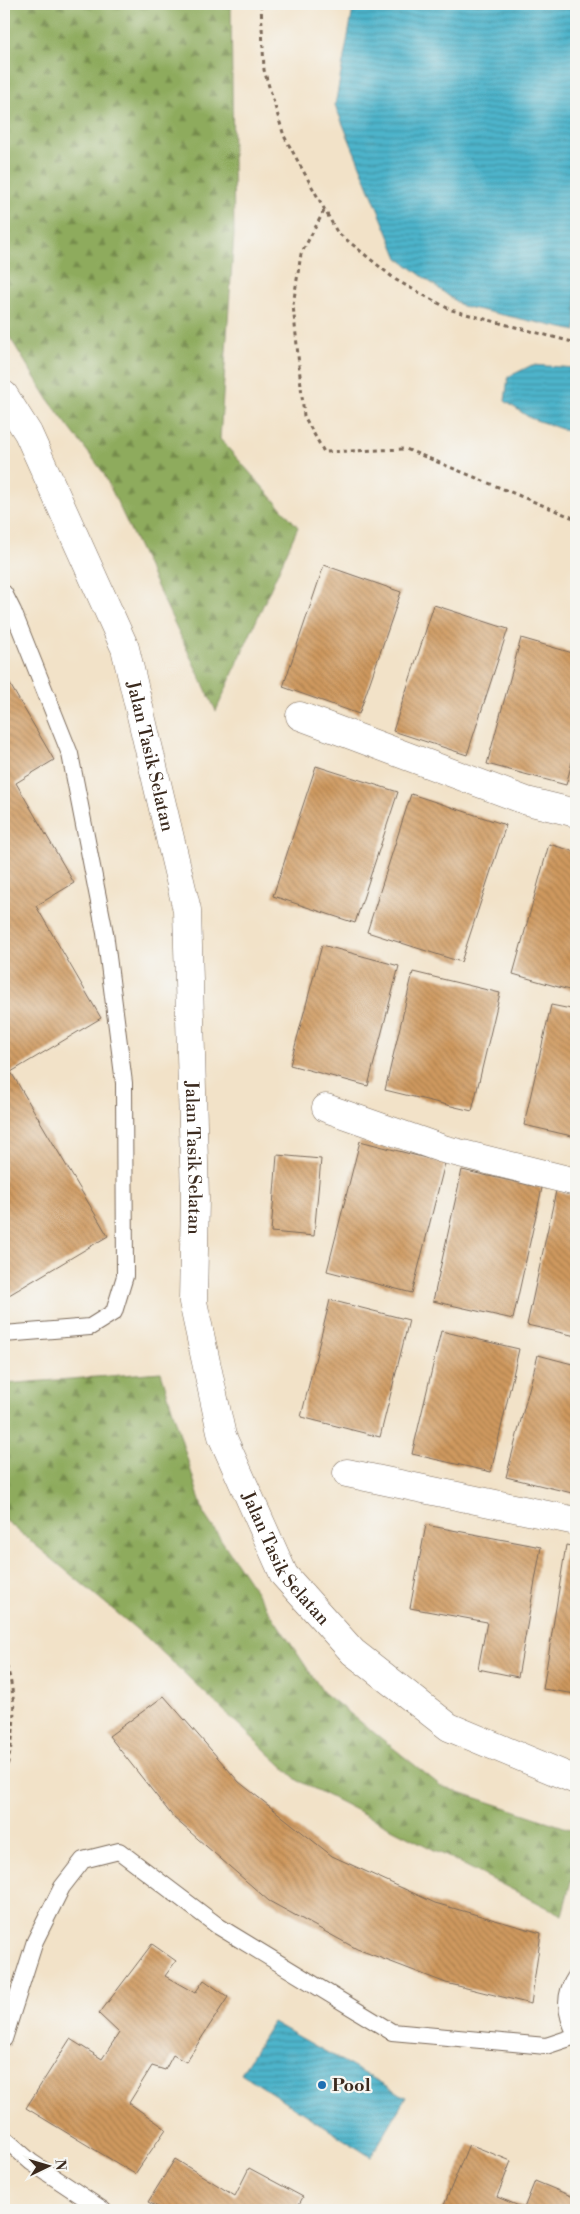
<svg xmlns="http://www.w3.org/2000/svg" width="580" height="2214" font-family="'Libre Bodoni',serif">
<style>
.forest{fill:url(#forest-firs);stroke:#646a3e}
.water{fill:url(#water-rules);stroke:#446f74}
.building{fill:url(#building-back-hatch)}
.lines{fill:none;stroke-linecap:round;stroke-linejoin:round}
.lane-casing{stroke:#7b6a5a;stroke-width:18}
.street-casing{stroke:#7b6a5a;stroke-width:29}
.path{stroke:#7b6a5a;stroke-width:3;stroke-dasharray:4 4;stroke-linecap:butt}
.lane{stroke:#fff;stroke-width:16}
.street{stroke:#fff;stroke-width:28}
.poi-dot{fill:#1f6fb2;stroke:#f6f6f2;stroke-width:2}
.labels{text-anchor:middle;stroke-width:4.5;stroke-linejoin:round;paint-order:stroke}
.street-label{font-size:18px;fill:#3b2a1e;stroke:#f6f6f2}
.poi-label{font-size:18px;font-weight:bold;fill:#3b2a1e;stroke:#f6f6f2;text-anchor:start}
</style>
<defs>
<pattern id="forest-firs" width="22" height="20" patternUnits="userSpaceOnUse" patternTransform="scale(1.25)"><rect width="22" height="20" fill="#8eab5d"/><path d="M5 1l3.5 6h-7zM16 11l3.5 6h-7z" fill="#758b4c"/></pattern>
<pattern id="water-rules" width="6" height="5" patternUnits="userSpaceOnUse" patternTransform="scale(1.25)"><rect width="6" height="5" fill="#4db4cb"/><path d="M0 2.5h6" fill="none" stroke="#4193a4"/></pattern>
<pattern id="building-back-hatch" width="6" height="6" patternUnits="userSpaceOnUse" patternTransform="scale(1.25)"><rect width="6" height="6" fill="#cf995e"/><path d="M-1 5l2 2M0 0l6 6M5-1l2 2" fill="none" stroke="#a97d4d"/></pattern>
</defs>
<rect width="100%" height="100%" fill="#f6f6f2"/>
<filter id="ink" filterUnits="userSpaceOnUse"><feTurbulence type="fractalNoise" baseFrequency=".02" numOctaves="2"/><feDisplacementMap in="SourceGraphic" scale="10" xChannelSelector="R" yChannelSelector="G"/><feConvolveMatrix kernelMatrix="1 2 1 2 8 2 1 2 1" color-interpolation-filters="sRGB"/></filter>
<filter id="wash" filterUnits="userSpaceOnUse"><feTurbulence type="fractalNoise" baseFrequency=".0096" numOctaves="4" result="noise"/><feDisplacementMap in="SourceGraphic" scale="20" xChannelSelector="R" yChannelSelector="G"/><feGaussianBlur stdDeviation="1.12" result="paint"/><feColorMatrix in="noise" values="0 0 0 0 0 0 0 0 0 0 0 0 0 0 0 0 0 1.4 0 .05"/><feComposite in="paint" operator="in"/></filter>
<g filter="url(#wash)">
<rect width="100%" height="100%" fill="#f2e2c8"/>
<path class="forest" d="M4 4H231L234 234 220 439 298 527 216 711 103 472 50 402 4 328Z
M161 1372 204 1514 323 1692 441 1786 576 1831V1863L562 1915 297 1780 146 1637 4 1519V1384Z"/>
<path class="water" d="M354 4H576V331L462 306 398 258 335 105Z
M532 365 576 368V434L530 418 505 401 508 377Z
M273 2022 406 2097 371 2157 241 2073Z"/>
<g id="blocks">
<path class="building" d="M324 565 401 592 359 714 283 687Z
M434 605 508 629 467 755 393 731Z
M521 638 576 654V747L566 785 487 764Z
M4 674 54 760 16 783 74 883 36 906 101 1018 11 1072 108 1236 4 1298Z
M316 766 398 792 355 923 273 896Z
M411 794 506 825 461 962 367 932Z
M549 844 576 852V992L513 974Z
M322 945 399 966 368 1086 290 1065Z
M413 972 500 993 472 1111 385 1090Z
M551 1005 576 1010V1137L524 1125Z
M360 1141 445 1163 412 1293 327 1271Z
M277 1155 321 1159 314 1236 271 1232Z
M462 1170 542 1188 513 1319 433 1301Z
M556 1191 576 1196V1336L527 1325Z
M330 1300 409 1320 380 1437 301 1417Z
M441 1331 519 1349 491 1472 412 1454Z
M538 1355 576 1365V1494L506 1477Z
M426 1525 541 1547 518 1677 478 1669 487 1622 410 1608Z
M566 1545 576 1547V1694L543 1689Z
M164 1696 239 1782 332 1856 435 1903 541 1933 531 2004 446 1983 357 1949 269 1901 174 1818 109 1736Z
M152 1944 176 1961 165 1976 195 1993 204 1980 228 1997 186 2062 173 2055 165 2070 152 2066 129 2103 166 2129 135 2174 26 2108 70 2039 102 2059 119 2033 99 2014Z
M469 2144 511 2161 497 2197 524 2208 535 2181 576 2198 575 2210H442Z
M175 2159 235 2196 249 2168 303 2197 296 2210H163L148 2202Z"/>
</g>
</g>
<g filter="url(#ink)">
<use href="#blocks" fill-opacity="0" stroke="#7b6a5a" stroke-width="1"/>
<g class="lines">
<g class="lane-casing">
<path id="lane" d="M4 593 13 611 70 754 105 933 124 1083 125 1276 114 1312 90 1327 4 1334
M576 1976C563 1995 565 2014 576 2034
M4 2039 35 1941 62 1887 83 1860 119 1851 218 1926 392 2032 546 2046 576 2036
M4 2138 31 2162 103 2210"/>
</g>
<g class="street-casing">
<g id="street">
<path id="s1" d="M4 395 28 433 125 648 187 910 195 1198 193 1302 222 1436 284 1575 353 1652 449 1727 576 1780"/>
<path d="M300 716 527 801 576 813"/>
<path d="M326 1108 443 1149 576 1182"/>
<path d="M347 1473 576 1521"/>
</g>
</g>
<path class="path" d="M261 4 264 70 284 136 337 232 396 280 451 310 576 343
M324 211 301 254 293 305 304 416 324 452 406 449 576 519
M4 1658C19 1699 15 1737 4 1778"/>
<use href="#lane" class="lane"/>
<use href="#street" class="street"/>
</g>
</g>
<circle class="poi-dot" cx="322" cy="2085" r="5"/>
<g class="labels">
<g class="street-label">
<text dy="6" stroke="none"><textPath href="#s1" startOffset="392">Jalan Tasik Selatan</textPath></text>
<text dy="6" stroke="none"><textPath href="#s1" startOffset="798">Jalan Tasik Selatan</textPath></text>
<text dy="6" stroke="none"><textPath href="#s1" startOffset="1218">Jalan Tasik Selatan</textPath></text>
</g>
<g class="poi-label">
<text x="332" y="2091">Pool</text>
</g>
</g>
<rect width="580" height="2214" fill="none" stroke="#f6f6f2" stroke-width="20"/>
<g transform="translate(48 2166) rotate(85)" stroke="#f6f6f2" stroke-width="4" paint-order="stroke">
<path d="M0-4L9 19L0 12L-9 19Z" fill="#3b2a1e"/>
<text y="-8" font-size="14" font-weight="bold" text-anchor="middle" fill="#3b2a1e">N</text>
</g>
</svg>
